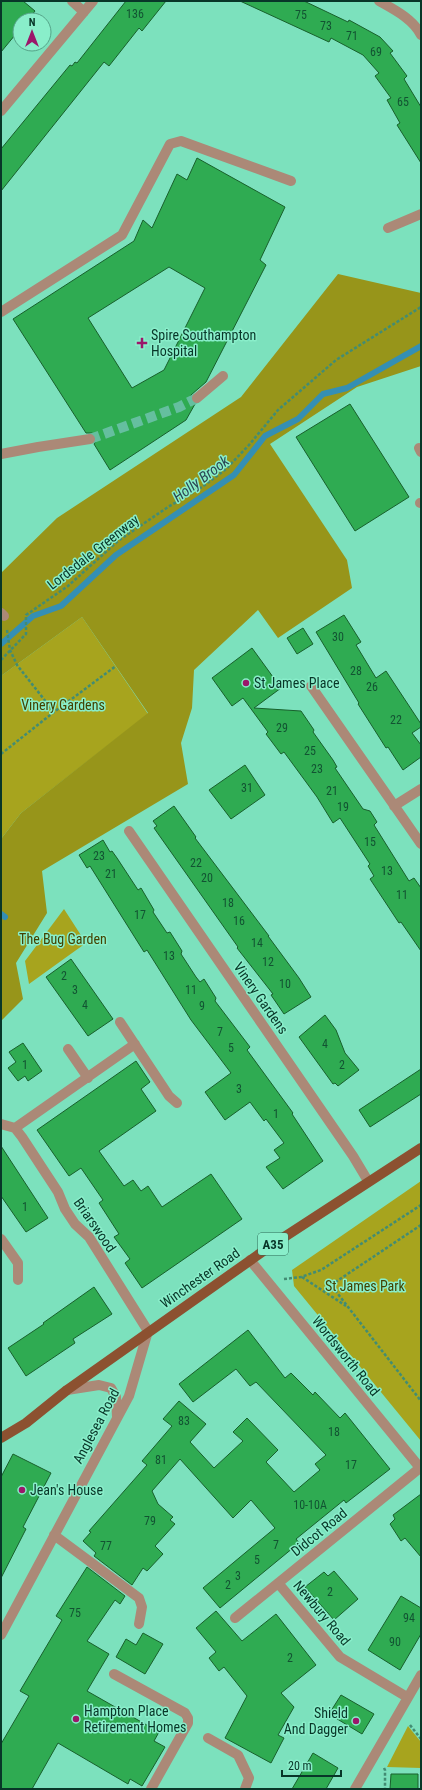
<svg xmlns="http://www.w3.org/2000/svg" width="422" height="1790" font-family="'Roboto Condensed',sans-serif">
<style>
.green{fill:#a7a41e}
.forest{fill:#97951a}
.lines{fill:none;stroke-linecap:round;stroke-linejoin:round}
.stream{stroke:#348fb4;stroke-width:6}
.building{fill:#2fab52;stroke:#18602c;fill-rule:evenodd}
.minor-tunnel{stroke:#65bf9f;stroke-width:10;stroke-dasharray:10 5;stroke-linecap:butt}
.path{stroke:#428c73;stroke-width:2.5;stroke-dasharray:3 2;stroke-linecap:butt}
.minor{stroke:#ab8977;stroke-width:10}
.major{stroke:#8c5130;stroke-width:10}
.poi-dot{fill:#9b176a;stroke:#89eeca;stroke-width:1.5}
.labels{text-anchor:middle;stroke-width:3;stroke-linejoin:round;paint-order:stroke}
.number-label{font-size:12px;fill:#125332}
.shield{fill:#89eeca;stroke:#2f6d59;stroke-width:1}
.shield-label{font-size:13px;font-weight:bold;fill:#083628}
.poi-label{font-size:14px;fill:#083628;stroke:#89eeca;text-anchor:start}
.street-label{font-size:14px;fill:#083628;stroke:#89eeca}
.park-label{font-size:14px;fill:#434101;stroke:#89eeca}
.water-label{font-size:15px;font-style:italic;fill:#2b4753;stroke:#89eeca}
</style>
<rect width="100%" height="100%" fill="#7ce1bd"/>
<path class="green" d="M82 617 148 714 21 813 1 839V676Z
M64 909 86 943 29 984 25 961Z
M421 1181V1441L294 1286 292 1270Z
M408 1726 421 1742V1768L387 1767Z"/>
<path class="forest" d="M338 274 421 293V366L357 387 270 444 347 560 352 588 278 638 258 610 194 670 192 708 181 743 188 784 42 871 47 913 16 963 23 999 1 1021V839L21 813 148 713 82 617 1 676V573L57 518 241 397Z"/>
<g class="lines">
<path class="stream" d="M1 644 33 616 61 606 116 555 234 475 265 436 298 419 323 394 347 388 421 346
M1 914 5 917"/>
</g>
<path class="building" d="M1 1H23L35 11 28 20H20V29L1 52Z
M126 1H166L142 31 139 28 109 66 104 62 1 191V149L70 65 72 66 75 62 77 63Z
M240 1H304L348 22 349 20 380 37 393 51 390 53 407 76 404 79 421 107V163L397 125 400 123 387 100 391 98 375 76 379 73 363 55 331 38 329 42Z
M197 158 285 207 260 260 266 265 206 382 191 395V400L195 404 186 420 110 470 94 444 96 441 95 435 92 433H86L13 319 134 241 143 220 152 228 177 174 187 180ZM169 267 205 288 164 370 132 388 88 318Z
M350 404 409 497 355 531 296 437Z
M344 615 361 642 356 645 376 678 386 671 421 724V727L412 733 421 745V757L403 770 388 747 386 748 358 704 359 703 316 632Z
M303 628 313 644 297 654 287 638Z
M252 648 281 688 254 708 301 711 314 730 313 732 333 760 337 767 335 768 363 809 370 811 377 822 374 825 409 881 414 878 421 888V951L401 922 399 923 370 879 374 876 368 866 370 864 340 818 333 823 317 797 284 752 281 754 266 734 268 732 243 698 232 706 212 678Z
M245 765 265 795 231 819 209 790Z
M174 806 196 837 195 838 269 936H268L299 978 311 997 284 1014 271 995 273 994 237 948 238 947 154 828 157 826 153 821Z
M103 840 110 852 112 851 117 858 138 890 141 888 154 910 153 912 167 933 170 932 182 951 181 954 196 977 200 982 204 979 216 998 215 1001 250 1047 247 1050 293 1113 292 1114 323 1161 283 1189 266 1167 280 1158 274 1150 284 1143 266 1119 264 1121 250 1102 225 1120 205 1092 231 1073 191 1020 147 950 144 952 90 866 87 868 79 855Z
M71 959 113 1019 88 1036 46 977Z
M325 1015 336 1030 345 1053 359 1070 338 1086 335 1083 333 1084 299 1037Z
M23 1043 42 1071 28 1081 25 1076 18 1081 8 1068 16 1062 9 1052Z
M136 1061 150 1082 141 1089 156 1111 99 1151 124 1186 133 1180 141 1191 148 1186 162 1207 211 1174 242 1219 142 1288 125 1263 130 1259 114 1237 119 1234 99 1203 103 1200 81 1168 69 1176 37 1130Z
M421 1069V1094L370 1127 359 1110Z
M1 1146 48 1218 26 1232 1 1196Z
M94 1287 112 1314 73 1339 75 1343 26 1376 8 1348 44 1324 43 1323Z
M248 1330 285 1378 291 1373 313 1395 315 1392 340 1418 345 1413 390 1469 346 1503 344 1500 296 1539 299 1543 220 1608 203 1588 275 1528 251 1500 233 1518 180 1459 152 1491 158 1504 173 1517 170 1520 175 1524 155 1546 163 1554 147 1571 143 1568 132 1585 94 1556 96 1553 83 1541 91 1532 89 1531 147 1465 142 1461 172 1426 163 1419 179 1401 206 1424 190 1442 214 1468 243 1441 233 1432 247 1418 278 1450 266 1462 294 1492 320 1470 315 1464 326 1455 256 1382 250 1386 236 1369 193 1402 179 1384Z
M13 1454 51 1473 23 1527 26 1529 1 1578V1477Z
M421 1494V1557L405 1538 401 1541 390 1524 395 1519 393 1515Z
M87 1567 125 1596 120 1604 115 1600 87 1641 109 1654 87 1691 159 1732 154 1741 165 1747 142 1786 130 1779 128 1784 58 1743 32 1789H1V1744L29 1696 20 1691 62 1620 56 1616Z
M334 1571 358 1599 334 1620 305 1587 324 1572 328 1576Z
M401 1596 421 1608V1634L400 1670 368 1650Z
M216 1611 242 1641 276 1614 316 1665 281 1693 294 1707 278 1735 284 1738 271 1763 225 1738 247 1696 224 1667 219 1671 209 1658 216 1652 196 1628Z
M143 1633 163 1644 145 1674 116 1657 126 1639 136 1645Z
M341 1695 374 1714 362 1734 329 1714Z
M313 1753 338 1768 326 1789H292Z
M391 1774H418V1789H390Z"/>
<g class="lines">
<path class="minor-tunnel" d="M90 439 179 407 197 398"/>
<path class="path" d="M7 630 10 650 17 665 54 712
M1 660 26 634V615L68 586 118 541 168 507 202 487 226 469 249 445 278 410 336 360 421 307
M1 754 54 712 116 666
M421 1225 331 1285 421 1401
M302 1277 346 1306
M284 1279 301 1277 321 1270 421 1205
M410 1725 421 1739
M384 1768 385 1770V1789"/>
<path class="minor" d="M72 1 84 12
M379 1C395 10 413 19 421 35
M1 111 93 1
M388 228 421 214
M1 312 122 235 170 144 181 141 291 181
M197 398 223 376
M419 448 421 452
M1 454 38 447 90 439
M420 503H421
M1 613 4 616
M311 686 421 844
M394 806 421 789
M129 831 353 1156 368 1181
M120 1022 169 1096 177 1103
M68 1049 88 1078
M1 1124 15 1128 22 1137 58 1192 65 1209 75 1224 89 1237 148 1331 129 1396 1 1635
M15 1128 135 1044
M1 1239 18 1263V1280
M250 1260 421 1469
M67 1390 99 1385 111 1388 116 1397 117 1417
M54 1535 139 1598 142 1607 139 1624
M278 1583 340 1657 407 1697
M235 1618 420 1468
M114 1674 185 1713 188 1718V1723L151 1789
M208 1738 238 1755 249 1778 245 1789
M355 1789 421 1675"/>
<path class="major" d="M1 1438 26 1423 67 1390 272 1245 421 1148"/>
</g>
<g class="poi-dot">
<path d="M140 337h4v4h4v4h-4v4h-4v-4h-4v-4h4z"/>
<circle cx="246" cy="683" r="4"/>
<circle cx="22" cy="1490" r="4"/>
<circle cx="76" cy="1719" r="4"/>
<circle cx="356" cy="1721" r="4"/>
</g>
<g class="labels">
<g class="number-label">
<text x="135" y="18">136</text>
<text x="301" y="19">75</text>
<text x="326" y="30">73</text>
<text x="352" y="40">71</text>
<text x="376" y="56">69</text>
<text x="403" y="106">65</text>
<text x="338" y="641">30</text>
<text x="356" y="675">28</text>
<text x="372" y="691">26</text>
<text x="396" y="724">22</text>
<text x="282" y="732">29</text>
<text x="310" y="755">25</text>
<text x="317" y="773">23</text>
<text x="247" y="792">31</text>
<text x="332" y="795">21</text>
<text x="343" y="811">19</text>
<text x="370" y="846">15</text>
<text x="99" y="860">23</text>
<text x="196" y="867">22</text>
<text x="387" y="875">13</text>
<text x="111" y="878">21</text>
<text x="207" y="882">20</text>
<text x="402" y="899">11</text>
<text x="228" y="907">18</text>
<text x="140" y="919">17</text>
<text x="239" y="925">16</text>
<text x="257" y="947">14</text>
<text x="169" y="960">13</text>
<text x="268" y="966">12</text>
<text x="64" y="980">2</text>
<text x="285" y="988">10</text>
<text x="75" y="994">3</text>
<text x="191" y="994">11</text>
<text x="85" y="1009">4</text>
<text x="202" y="1010">9</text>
<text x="220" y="1036">7</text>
<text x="325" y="1048">4</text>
<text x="231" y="1052">5</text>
<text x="25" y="1069">1</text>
<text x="342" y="1069">2</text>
<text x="239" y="1093">3</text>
<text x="276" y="1118">1</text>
<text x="25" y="1211">1</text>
<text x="184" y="1425">83</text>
<text x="334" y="1436">18</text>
<text x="161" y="1464">81</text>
<text x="351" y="1469">17</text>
<text x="310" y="1509">10-10A</text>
<text x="150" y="1525">79</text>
<text x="276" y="1549">7</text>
<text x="106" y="1550">77</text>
<text x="257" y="1564">5</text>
<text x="238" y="1580">3</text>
<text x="228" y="1589">2</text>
<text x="330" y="1596">2</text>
<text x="75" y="1617">75</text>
<text x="409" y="1622">94</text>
<text x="395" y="1646">90</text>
<text x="290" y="1662">2</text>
</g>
<rect class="shield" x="258" y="1233" width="30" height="22" rx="3"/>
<g class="shield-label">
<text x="273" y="1249">A35</text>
</g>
<g class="poi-label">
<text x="151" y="340">Spire Southampton<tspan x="151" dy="16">Hospital</tspan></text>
<text x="254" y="688">St James Place</text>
<text x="30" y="1495">Jean's House</text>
<text x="84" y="1716">Hampton Place<tspan x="84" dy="16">Retirement Homes</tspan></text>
<text x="348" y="1718" text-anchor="end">Shield<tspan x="348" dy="16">And Dagger</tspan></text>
</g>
<g class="street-label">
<text transform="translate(93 552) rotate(-38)" y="5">Lordsdale Greenway</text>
<text transform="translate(261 998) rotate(55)" y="5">Vinery Gardens</text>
<text transform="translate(95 1225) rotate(55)" y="5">Briarswood</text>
<text transform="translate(200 1278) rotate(-35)" y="5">Winchester Road</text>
<text transform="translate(346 1356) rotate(51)" y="5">Wordsworth Road</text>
<text transform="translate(96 1426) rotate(-62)" y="5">Anglesea Road</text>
<text transform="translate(319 1532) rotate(-39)" y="5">Didcot Road</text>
<text transform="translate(322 1613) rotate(50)" y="5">Newbury Road</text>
</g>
<g class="park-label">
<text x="63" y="710">Vinery Gardens</text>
<text x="63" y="944">The Bug Garden</text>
<text x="365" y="1291">St James Park</text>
</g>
<g class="water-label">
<text transform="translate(201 479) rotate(-37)" y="5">Holly Brook</text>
</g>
</g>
<rect width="422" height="1790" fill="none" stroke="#083628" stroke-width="4"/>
<g transform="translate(32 32)"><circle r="19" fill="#89eeca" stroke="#55a489"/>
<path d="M0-3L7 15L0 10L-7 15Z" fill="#9b176a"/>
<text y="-6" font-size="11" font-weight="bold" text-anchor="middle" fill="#083628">N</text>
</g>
<path d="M282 1770v6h59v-6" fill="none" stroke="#083628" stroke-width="2"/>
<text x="288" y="1770" font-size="12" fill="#083628" stroke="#89eeca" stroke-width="3" paint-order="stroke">20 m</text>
</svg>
